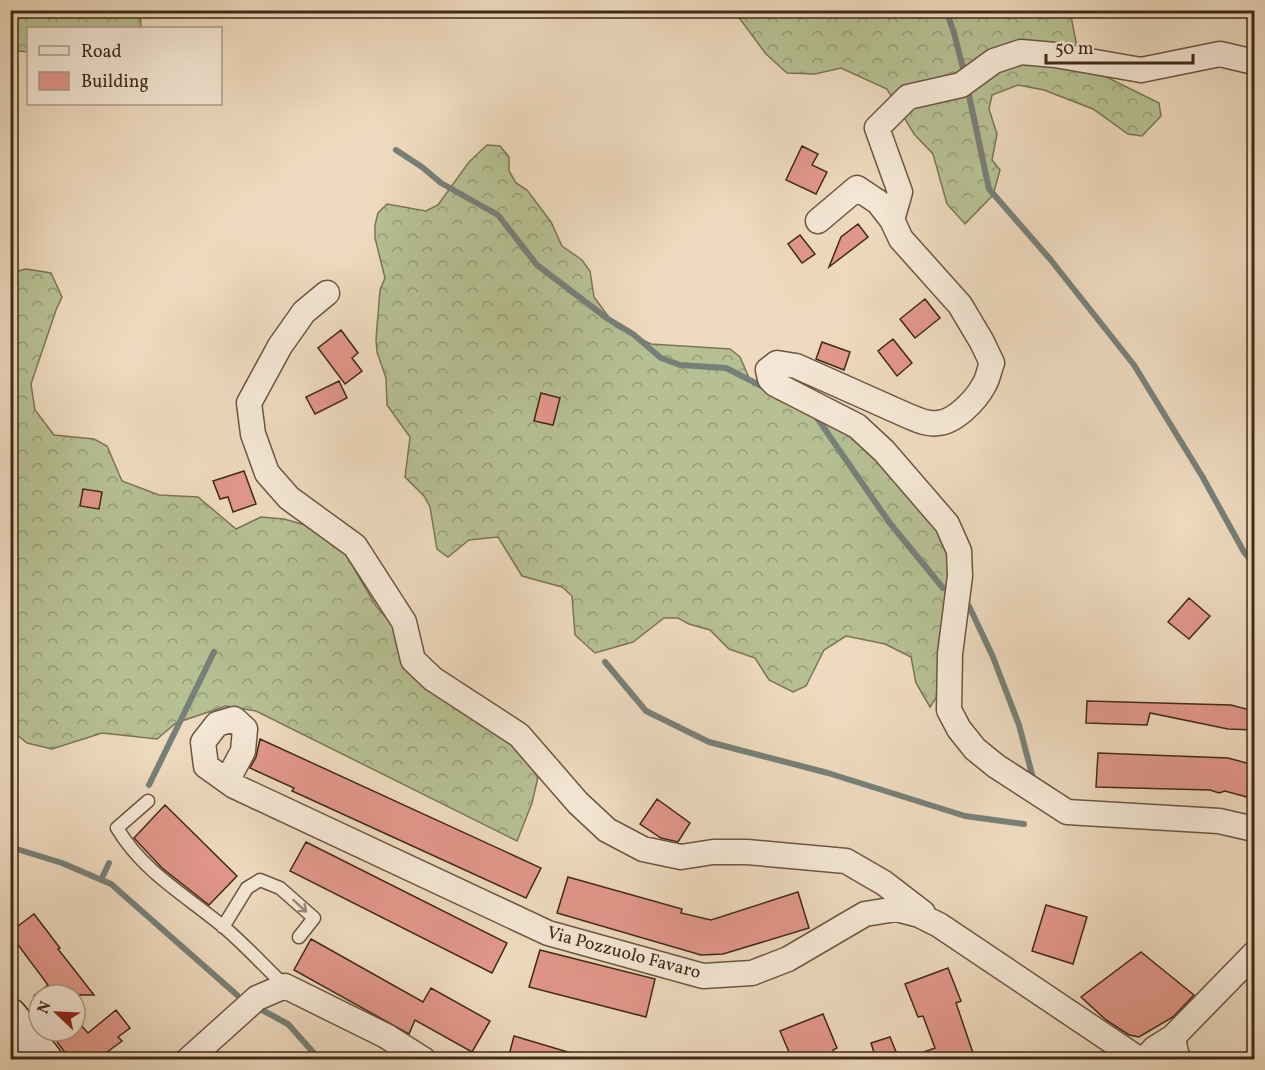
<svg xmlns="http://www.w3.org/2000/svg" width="1265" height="1070" font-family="Vollkorn,serif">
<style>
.forest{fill:url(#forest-crowns);stroke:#7b7555;stroke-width:1.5}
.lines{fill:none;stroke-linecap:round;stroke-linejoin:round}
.stream{stroke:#778078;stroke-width:6}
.building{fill:#e2978b;stroke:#402a17;stroke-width:1.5}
.lane-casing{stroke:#6c5641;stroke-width:15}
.street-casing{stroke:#6c5641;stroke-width:27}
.secondary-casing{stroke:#402a17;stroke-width:36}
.lane{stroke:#f4e7d5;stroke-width:12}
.street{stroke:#f4e7d5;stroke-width:24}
.secondary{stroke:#f4e7d5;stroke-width:33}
.oneway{stroke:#9a8876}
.labels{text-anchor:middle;stroke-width:4.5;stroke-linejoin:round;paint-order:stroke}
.street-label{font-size:18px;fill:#402a17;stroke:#f4e7d5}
</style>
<defs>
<pattern id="forest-crowns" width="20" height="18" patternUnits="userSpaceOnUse" patternTransform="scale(1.5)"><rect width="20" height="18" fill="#b6c093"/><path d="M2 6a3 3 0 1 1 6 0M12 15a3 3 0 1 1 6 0" fill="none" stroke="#959c77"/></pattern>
</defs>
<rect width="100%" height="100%" fill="#eedabe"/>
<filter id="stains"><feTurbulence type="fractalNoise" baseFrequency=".00333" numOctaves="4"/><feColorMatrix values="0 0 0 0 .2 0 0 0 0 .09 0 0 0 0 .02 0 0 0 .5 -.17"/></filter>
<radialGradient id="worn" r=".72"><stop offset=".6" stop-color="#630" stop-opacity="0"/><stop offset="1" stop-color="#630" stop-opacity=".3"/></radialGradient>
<path class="forest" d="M11 10 140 11 141 28H28V52L11 50Z
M734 11H1070L1077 47 1092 70 1159 103 1161 116 1142 136 1128 134 1093 109 1044 90 1018 85 992 95 989 109 997 134 992 160 1000 170 993 195 965 224 947 204 933 154 914 134 887 89 841 68 815 74 787 73 766 54Z
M487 145 500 146 509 157V171L516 183 527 190 551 222 562 246 582 260 590 271 594 297 616 327 651 344 730 349 740 357 750 380 849 431 920 505 941 535 954 563 936 698 930 707 916 683 911 657 885 644 846 636 824 650 806 686 793 692 769 680 755 658 729 649 710 630 689 624 678 618H664L633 642 595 653 575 635 572 596 562 587 522 576 498 537 469 540 448 557 437 549 430 507 424 496 405 477 410 437 387 405 386 378 377 352 376 339 380 290 385 278 375 238V225L378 213 387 204 426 211 438 205 469 162Z
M26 269 51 273 62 297 56 310 31 384 35 410 54 435 94 439 107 446 122 481 159 495 198 497 236 529 261 517 284 519 309 526 342 548 376 606 429 667 496 709 533 765 538 777 532 803 517 841 256 711 226 706 176 723 157 739 102 733 52 749 27 743 11 730 10 273Z"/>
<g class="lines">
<path class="stream" d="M946 10 954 33 965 76
M967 86 989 189 1050 259 1134 365 1202 476 1244 552 1254 564
M396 150 422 167 441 183 498 215 537 265 608 319 633 334 661 358 680 365 726 368 767 389
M815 415 889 522 943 588
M969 606 993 657 1019 725 1033 778
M605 662 646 711 709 742 828 773 965 816 1024 824
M149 785 214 652
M10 847 62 863 111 884 237 995
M101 880 109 863
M262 1010 288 1024 320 1060"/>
</g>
<path class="building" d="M802 146 818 154 812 165 827 172 816 194 786 180Z
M858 224 868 237 829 267 841 237Z
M800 235 815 254 802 263 788 244Z
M925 299 940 318 915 338 900 319Z
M341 330 358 353 352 358 362 371 345 384 318 348Z
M893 339 912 363 897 376 878 351Z
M822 342 850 352 844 370 816 359Z
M339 381 347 398 315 414 306 397Z
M541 393 560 398 553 425 534 421Z
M244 471 256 504 233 512 228 497 220 499 213 481Z
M83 489 102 492 99 509 80 506Z
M1189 598 1210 616 1189 639 1168 622Z
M1087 701 1231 705 1254 711V730L1228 729 1150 713 1147 725 1086 723Z
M260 739 541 868 526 898 301 795 292 791 294 788 250 768 256 757Z
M1098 753 1228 758 1254 765V799L1225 791 1219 793 1210 790 1096 787Z
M657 799 690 823 678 842 661 838 640 824Z
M165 805 237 876 209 905 162 868 134 838Z
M306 842 507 943 492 973 290 871Z
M568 877 682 909 681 913 711 920 798 892 809 928 723 954 701 955 557 913Z
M1046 905 1087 917 1073 964 1032 951Z
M34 914 60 948 58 949 94 995H35L48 985 10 934V932Z
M311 939 423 1002 431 988 490 1021 472 1052 415 1020 409 1034 294 970Z
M540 950 655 979 646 1017 529 987Z
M1141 952 1194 995 1173 1017 1139 1037 1129 1035 1106 1020 1081 997Z
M948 968 961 1001 956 1003 975 1059H908L907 1058 935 1048 923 1016 918 1017 905 984Z
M116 1010 130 1028 118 1037 122 1041 103 1055 92 1057V1059H70L57 1042 72 1031H75L81 1025 88 1033Z
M823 1014 837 1048 833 1050 837 1059H792L780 1031Z
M514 1036 578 1055V1059H508Z
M890 1037 899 1059H876L871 1043Z"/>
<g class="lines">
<g class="lane-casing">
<path id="lane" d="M148 801 117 828C144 873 187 896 225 928 246 946 265 967 285 986
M223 927 247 888 260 880 280 888 314 918 299 937"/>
</g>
<g class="street-casing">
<path id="street" d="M892 220 900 192 877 128 908 97 961 85 994 61 1021 52 1055 55 1141 70 1220 54 1254 62
M818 221 857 188 878 202 892 220 901 239 960 305 982 342 992 363C989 370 988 379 984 385 976 400 955 422 938 423 927 425 916 419 906 415L796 366 777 363 768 370 770 379 775 384 857 426 884 451 947 524 959 551 960 576 950 654 949 710 959 729 975 749 996 766 1067 812 1219 821 1254 829
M327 293 304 312 280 346 249 403 253 434 267 473 289 498 355 546 404 622 413 660 433 679 519 735 578 803 607 830 643 849 681 857 713 852H747L846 861 884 883 923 913
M227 781 243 751 245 729 234 719 217 724 203 742 206 766 234 786 548 933 703 976 752 973 788 959 865 914 896 909 919 915 939 925 1140 1060
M1173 1037 1177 1058 1180 1060
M188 1060 257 998 285 986 386 1036 424 1060
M1144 1060 1154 1049 1173 1037 1254 954"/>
</g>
<g class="secondary-casing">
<path id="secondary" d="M10 1015 46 1060"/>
</g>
<use href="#lane" class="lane"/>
<use href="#street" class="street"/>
<use href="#secondary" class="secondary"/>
</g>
<defs><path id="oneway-shaft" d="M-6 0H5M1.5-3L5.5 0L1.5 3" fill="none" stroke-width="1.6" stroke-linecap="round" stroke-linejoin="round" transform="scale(1.5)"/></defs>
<use class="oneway" href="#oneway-shaft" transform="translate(300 906) rotate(42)"/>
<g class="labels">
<g class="street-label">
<text transform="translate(624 952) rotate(15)" y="6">Via Pozzuolo Favaro</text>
</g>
</g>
<rect width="1265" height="1070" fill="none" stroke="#eedabe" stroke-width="36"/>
<rect x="12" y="12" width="1241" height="1046" fill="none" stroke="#402a17" stroke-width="3"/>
<rect x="18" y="18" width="1229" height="1034" fill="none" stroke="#402a17" stroke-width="1.5"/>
<rect x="27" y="27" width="195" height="78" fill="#f4e7d5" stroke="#ac9b89" stroke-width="1.5"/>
<rect x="39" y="46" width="30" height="9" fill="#f4e7d5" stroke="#ac9b89" stroke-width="1.5"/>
<text x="81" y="57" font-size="18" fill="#402a17">Road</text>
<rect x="39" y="72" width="30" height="18" fill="#e2978b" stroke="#ac9b89" stroke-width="1.5"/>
<text x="81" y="87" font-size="18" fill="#402a17">Building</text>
<g transform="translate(57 1013) rotate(293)"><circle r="28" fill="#f4e7d5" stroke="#ac9b89" stroke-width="1.5"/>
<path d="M0-4.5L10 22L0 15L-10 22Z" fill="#8f2418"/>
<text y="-9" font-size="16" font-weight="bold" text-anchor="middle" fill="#402a17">N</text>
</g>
<path d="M1046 54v9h147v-9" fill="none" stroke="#402a17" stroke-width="3"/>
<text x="1055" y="54" font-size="18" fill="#402a17" stroke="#f4e7d5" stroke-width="4.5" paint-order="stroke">50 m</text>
<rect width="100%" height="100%" filter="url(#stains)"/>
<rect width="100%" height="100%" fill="url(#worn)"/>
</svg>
